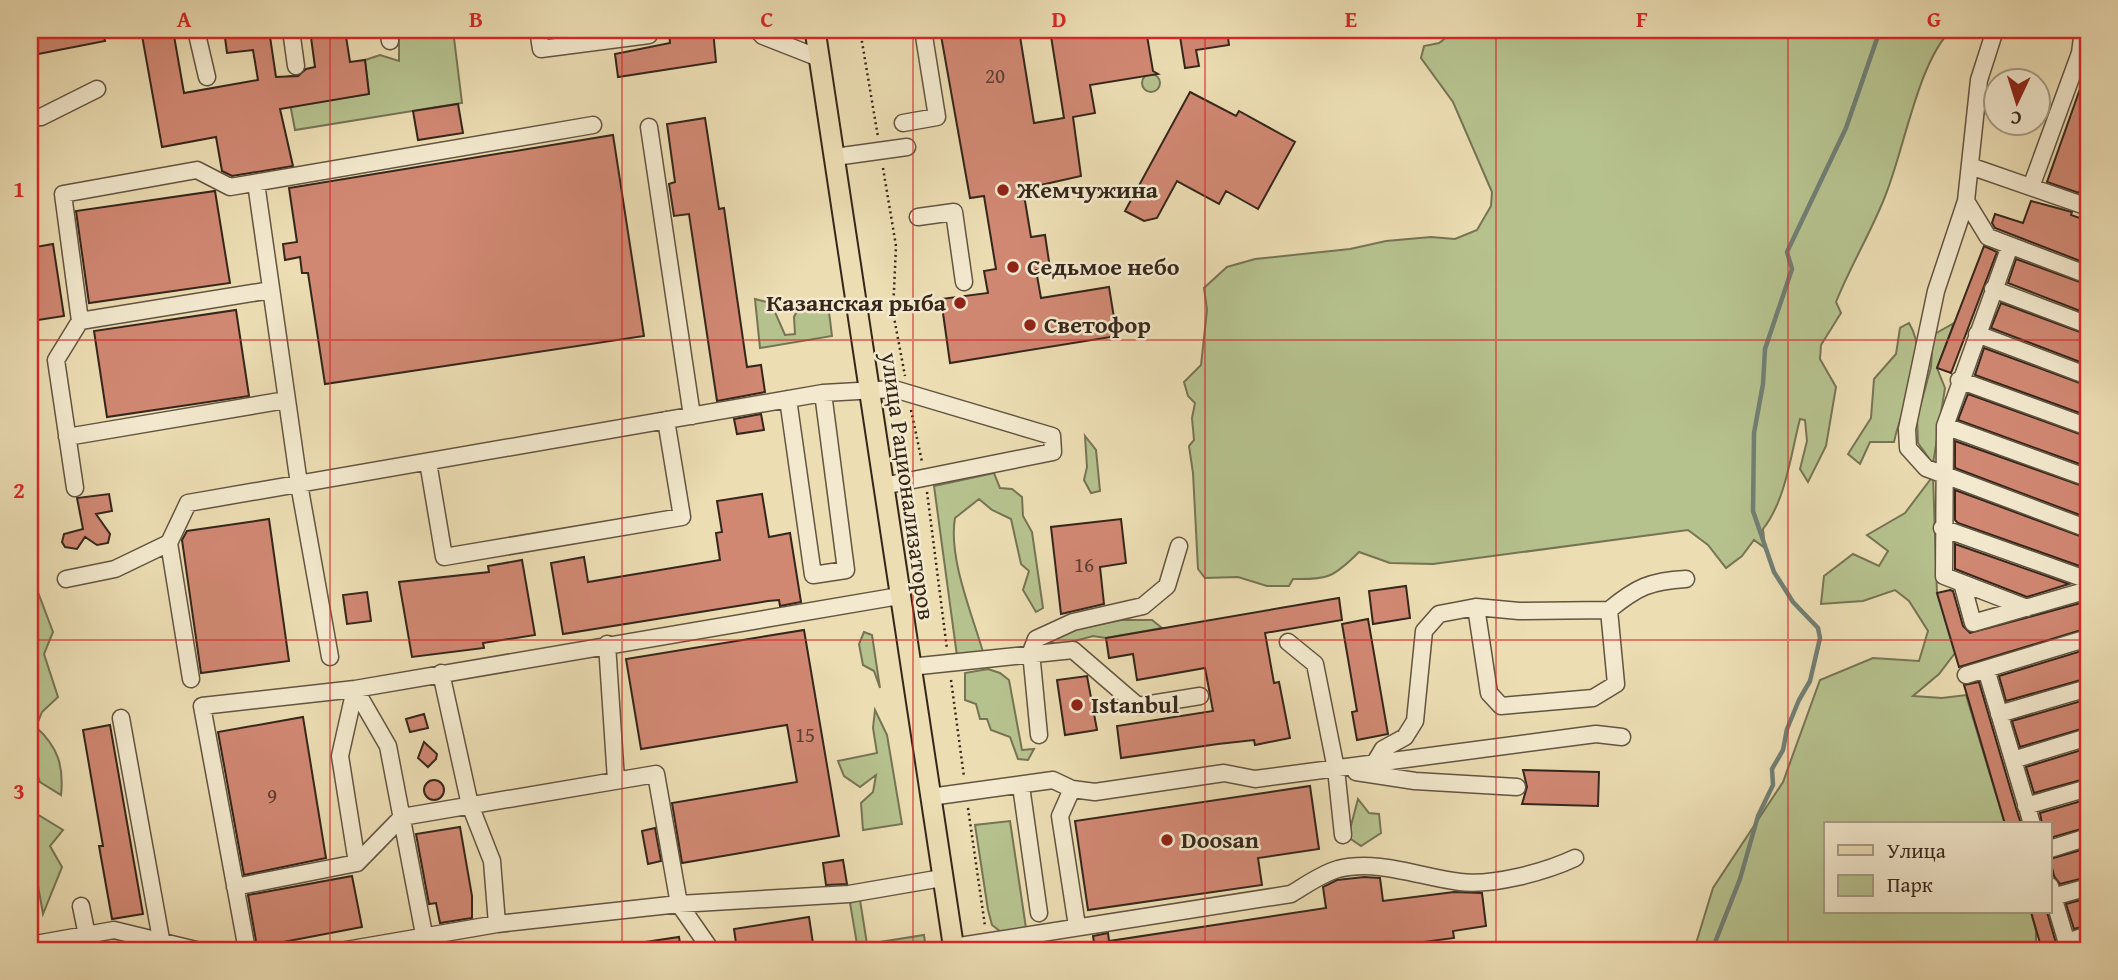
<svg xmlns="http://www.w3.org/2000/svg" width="2118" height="980" font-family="'Gentium Book Plus',serif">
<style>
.green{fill:#b6c28e;stroke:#767454;stroke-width:2}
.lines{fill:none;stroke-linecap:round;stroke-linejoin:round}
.stream{stroke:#717f74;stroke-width:4.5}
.building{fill:#d18873;stroke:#35261b;stroke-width:2}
.minor-casing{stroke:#635441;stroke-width:19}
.major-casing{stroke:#35261b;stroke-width:23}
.path{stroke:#35261b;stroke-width:2.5;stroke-dasharray:2 3.5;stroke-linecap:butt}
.minor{stroke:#f3e9ce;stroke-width:16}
.major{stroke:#ecddb3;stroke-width:19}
.grid{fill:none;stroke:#d62828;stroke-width:2;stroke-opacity:0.55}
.poi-dot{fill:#8f2418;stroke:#f3e9ce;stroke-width:2.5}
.labels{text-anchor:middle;stroke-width:5;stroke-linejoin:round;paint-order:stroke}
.number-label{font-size:21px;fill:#5c3e31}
.poi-label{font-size:24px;font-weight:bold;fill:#35261b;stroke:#f3e9ce;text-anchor:start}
.street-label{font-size:24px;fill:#35261b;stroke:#f3e9ce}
.neatline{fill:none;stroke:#d62828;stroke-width:2.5}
.grid-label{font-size:23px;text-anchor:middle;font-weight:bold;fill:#d62828}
</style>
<rect width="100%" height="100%" fill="#ecddb3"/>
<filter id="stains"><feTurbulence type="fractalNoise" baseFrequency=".00286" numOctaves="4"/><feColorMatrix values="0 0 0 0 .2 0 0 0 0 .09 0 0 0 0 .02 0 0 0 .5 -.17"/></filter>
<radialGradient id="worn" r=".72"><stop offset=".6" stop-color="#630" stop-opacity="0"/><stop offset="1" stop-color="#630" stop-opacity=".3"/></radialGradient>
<path class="green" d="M399 30H453L462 103 295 130 285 77 302 74 307 103 369 94 365 60 380 55 399 61Z
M1456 30H1951C1917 64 1904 152 1884 199 1870 234 1850 267 1836 302L1841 313 1821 345 1820 359 1836 387 1826 446 1808 482 1800 469 1807 441 1805 420 1800 419C1791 453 1786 500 1763 529L1765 548 1754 540 1742 556 1726 568 1708 545 1688 530 1433 564 1390 563 1359 552C1334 577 1328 580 1293 579L1289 586H1267L1238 577 1205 578 1198 569 1193 473 1189 446 1194 440 1192 418 1195 403 1188 396 1184 382 1201 365 1207 310 1204 288 1227 267 1255 259 1350 249 1386 241 1431 237 1455 239 1477 230 1491 206 1492 192 1453 102 1421 58 1424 46 1439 43Z
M1142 83a9 9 0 1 1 18 0a9 9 0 1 1-18 0Z
M755 299 771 303 785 335 795 334 794 317 801 303 815 301 828 304 832 336 760 348Z
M1909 323C1932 361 1901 405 1894 442H1870L1860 464 1848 454 1871 418 1874 379 1896 354 1900 328Z
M1954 323 1937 368 1945 388 1933 464 1918 443 1917 418 1931 367 1933 335Z
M1085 436 1096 450 1100 491 1091 493 1084 480 1087 467Z
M994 473 1000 488 1012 489 1022 497 1023 516 1032 532 1043 608 1036 612 1023 590 1029 571 1021 564 1011 519 992 510 979 499 955 518C948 557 972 614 983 652L957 656 934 486Z
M1933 476 1937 593 1955 653 1939 674 1913 696 1942 698 1966 695 2005 824H1826V912H2031L2036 931V950H1694L1713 888 1783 782 1820 680 1873 658 1919 661 1928 631 1909 601 1895 590 1863 601 1821 604 1824 576 1853 554 1879 566 1888 551 1867 535 1905 513Z
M30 554 33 579 53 632 44 654 58 697 42 712 36 727C58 747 64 766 61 795L40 782 30 754Z
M1121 620H1152L1162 628 1106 638 1093 636 1057 646 1051 641 1074 630Z
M864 632 872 635 880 688 874 671 863 665 859 644Z
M988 669 1000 673 1009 680 1022 750 1034 749 1028 760 1018 759 1010 737 991 730 987 719H980L976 704 965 700V673Z
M875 710 887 735 902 824 863 830 861 803 873 792 876 775 860 787 844 776 838 761 877 753 873 728Z
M1358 799 1369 813 1379 814 1381 833 1361 846 1348 837Z
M32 811 63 830 50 846 62 867 43 914 30 841Z
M1010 821 1026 928 1001 932 992 925 988 910 975 825Z
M860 900 867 944 924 935 926 950H858L850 903Z"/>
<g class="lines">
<path class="stream" d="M1712 950 1740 879 1758 816 1773 785 1772 769 1783 750 1787 729 1799 700 1810 681 1820 638 1818 628 1793 602 1774 572 1753 511 1754 433 1763 384 1765 349 1792 269 1787 252 1846 128 1880 30"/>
</g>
<path class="building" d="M74 30H103L105 41 38 54 34 38Z
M141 30H173L184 93 258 80 253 50 227 53 224 30H269L276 77 298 76 306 69 315 67 310 30H345L350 62 365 60 369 94 280 109 293 166 232 176 222 171 216 137 162 147Z
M669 30H713L716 62 618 77 615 54 670 43Z
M940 30H1019L1034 123 1064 118 1050 30H1146L1153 71 1158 74 1090 85 1095 113 1073 117 1081 176 1023 189 1031 237 1045 235 1050 268 1036 270 1041 298 1109 287 1117 336 950 363 941 299 988 293 984 271 996 269 984 196 970 198Z
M1179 30H1227L1229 45 1196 50 1199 66 1185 68Z
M2086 72 2088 166 2079 193 2047 182Z
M1190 92 1236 116 1239 111 1295 142 1258 209 1226 191 1219 204 1177 181 1157 218 1144 221 1125 211Z
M458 104 463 133 418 140 413 111Z
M705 118 719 209 724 208 747 367 761 365 765 392 717 401 689 214 674 216 669 184 675 182 667 124Z
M613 135 644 336 325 384 308 273H302L300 257 285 260 283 244 297 242 289 188Z
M215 191 230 283 89 303 76 211Z
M2031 201 2072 212 2071 215 2088 221V264L1995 228 1992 223 1995 214 2023 223Z
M53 244 64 316 31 321 30 248Z
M1984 246 1997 252 1951 373 1937 368Z
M2016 259 2088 285V314L2008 283Z
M2001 303 2088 335V365L1991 328Z
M236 310 249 396 107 417 94 331Z
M1984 348 2088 386V416L1975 375Z
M1968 394 2088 437V467L1958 420Z
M761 414 764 430 737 434 734 419Z
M1955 441 2088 488V518L1955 468Z
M1955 490 2088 539V569L1958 523 1955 520Z
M109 494 112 511 96 514 110 534 108 543 97 545 85 537 77 549 65 547 62 542 64 534 83 529 77 498Z
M762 494 769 537 790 533 801 602 780 606 779 600 768 601 563 634 551 563 584 557 588 582 720 560 716 533 722 532 717 501Z
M269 519 289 661 201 673 182 540 187 531Z
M1121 519 1126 563 1100 567 1104 604 1061 614 1051 527Z
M1955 544 2069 584 2027 597 1955 569Z
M522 560 535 635 483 643 484 648 412 657 399 582 489 572 488 566Z
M1406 586 1410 618 1373 624 1369 591Z
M1950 590 1953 591 1963 626 1970 633 2088 601V628L1959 667 1937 593Z
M367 592 371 621 347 624 343 595Z
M1339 598 1342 620 1265 633 1274 683 1279 682 1290 738 1255 745 1254 740 1218 744 1121 758 1117 726 1213 711 1205 668 1137 680 1133 654 1109 658 1106 638Z
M1368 619 1388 734 1357 740 1352 712 1357 711 1342 624Z
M804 630 839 836 682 863 672 803 797 782 787 725 641 749 626 659Z
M2088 649V678L2006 701 1999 676Z
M1087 676 1097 730 1065 735 1057 680Z
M1979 682 2016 808 2021 824H2005L1964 685Z
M2088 699V727L2020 747 2012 721Z
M424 714 428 728 410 732 406 719Z
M303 717 326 858 244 875 218 732Z
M110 725 143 914 112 919 99 846H103L83 730Z
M424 742 437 754 436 759 428 767 418 758Z
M2088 748V778L2034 793 2026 767Z
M1523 770 1599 772 1598 806 1522 804 1527 787Z
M424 790a10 10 0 1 1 20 0a10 10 0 1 1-20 0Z
M1310 786 1319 849 1258 858 1262 885 1088 910 1075 821Z
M2088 799V827L2050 838V824H2042L2040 813Z
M460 827 472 896V918L440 923 436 903 429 904 416 834Z
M655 828 661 861 648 864 642 831Z
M2088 848V877L2060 884 2054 876 2050 859Z
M843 860 847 884 826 885 823 863Z
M352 876 362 927 257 947 248 895Z
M1364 877 1380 878 1383 901 1454 892 1482 893 1486 926 1453 931 1454 938 1363 950H1095L1093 936 1108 933 1109 941 1326 908 1323 887 1337 880Z
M2088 898V925L2074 929 2066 904Z
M2031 912H2047L2058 950H2042Z
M809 917 814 950H737L734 929Z
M679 937 681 950H638V943Z"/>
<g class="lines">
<g class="minor-casing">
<path id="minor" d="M196 30 207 77
M291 30 296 66
M388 30 390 41
M538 30 541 49 649 35V30
M757 30 763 36 819 58
M1995 30 1979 80 1966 201 1936 291 1907 429 1908 448 1926 468 2088 529
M30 118 41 117 97 89
M903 123 937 117 923 30
M649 127 692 416
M835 157 907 147
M1970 166 2088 207
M256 183 299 484 330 657
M2031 187 2080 53 2083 30
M1966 201 1988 237 2088 275
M918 217 954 212 964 282
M2010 246 1945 426 1944 576 2027 608
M1993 289 2088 325
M80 321 271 290
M1977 334 2088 376
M1959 380 2088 427
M788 399 813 575 846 570 823 393
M1945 426 2088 478
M67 437 286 400
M428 462 444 557 682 517 666 420
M75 488 56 360 80 321 63 194 197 170 230 187 593 125
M1942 528 2088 580
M66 579 115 569 169 543
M1962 583 1973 623 2088 590
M1609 610C1637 587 1650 581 1686 579
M1288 642 1315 664 1336 769 1343 835
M607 644 616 780
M910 667 1073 650 1138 706 1200 696
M1986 669 2032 824
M441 673 470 805 492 861 497 924
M1966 675 2088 638
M191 679 169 543 188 503 823 393 894 389 1052 436 1053 452 883 486
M355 689 388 746 427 950
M355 689 340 756 357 863
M1999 714 2088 688
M121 718 161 939
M1039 735 1031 652 1036 639 1073 622 1143 606 1167 586 1179 546
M2013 760 2088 737
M1374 764 1383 749 1405 737 1415 721 1424 631 1439 614 1476 607 1519 611 1609 610 1616 684 1593 698 1501 706 1489 693 1476 607
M1356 772 1415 781 1517 787
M1021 786 1039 913
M1072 789 1060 816 1077 926
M930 797 1053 780 1072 789 1095 792 1224 773 1255 779 1596 734 1622 737
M2026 806 2088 788
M2050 849 2088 837
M2050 886 2069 950
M235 887 357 863 402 817 656 774 679 904 711 950
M2053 897 2088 887
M81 906 90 950
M2066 942 2088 935
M30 945 114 930 196 950
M953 947 1291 894C1306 885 1321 874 1338 869 1378 859 1420 877 1460 882 1493 886 1545 872 1575 858
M247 950 202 706 355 689 899 596
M346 950 497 924 679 904 849 894 942 878"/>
</g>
<g class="major-casing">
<path id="major" d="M815 30 954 950"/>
</g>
<path class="path" d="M860 30 878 137
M883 168 896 246 893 312 905 376
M911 410 922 462
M927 492 947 649
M951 680 964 777
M968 808 985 926"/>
<use href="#minor" class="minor"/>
<use href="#major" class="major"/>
</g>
<path class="grid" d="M330 30V950M622 30V950M913 30V950M1205 30V950M1496 30V950M1788 30V950M30 340H2088M30 640H2088"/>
<g class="poi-dot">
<circle cx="1003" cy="190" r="7"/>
<circle cx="1013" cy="267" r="7"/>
<circle cx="960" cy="303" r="7"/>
<circle cx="1030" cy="325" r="7"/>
<circle cx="1077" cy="705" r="7"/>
<circle cx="1167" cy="840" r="7"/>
</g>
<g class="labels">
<g class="number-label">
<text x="995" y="83">20</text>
<text x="1084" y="572">16</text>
<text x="805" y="742">15</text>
<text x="272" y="803">9</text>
</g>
<g class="poi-label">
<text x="1017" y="198">Жемчужина</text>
<text x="1027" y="275">Седьмое небо</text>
<text x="946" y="311" text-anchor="end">Казанская рыба</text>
<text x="1044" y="333">Светофор</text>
<text x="1091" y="713">Istanbul</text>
<text x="1181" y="848">Doosan</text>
</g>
<g class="street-label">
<text transform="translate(908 486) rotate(82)" y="8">улица Рационализаторов</text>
</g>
</g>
<rect width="2118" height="980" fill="none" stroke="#ecddb3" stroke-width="77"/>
<rect x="1824" y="822" width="228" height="91" fill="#f3e9ce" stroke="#a79b86" stroke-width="2"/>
<rect x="1838" y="845" width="35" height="10" fill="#ecddb3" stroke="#a79b86" stroke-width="2"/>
<text x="1887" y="858" font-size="21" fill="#35261b">Улица</text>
<rect x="1838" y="875" width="35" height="21" fill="#b6c28e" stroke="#a79b86" stroke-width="2"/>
<text x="1887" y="892" font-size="21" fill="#35261b">Парк</text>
<g transform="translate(2017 102) rotate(184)"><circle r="33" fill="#f3e9ce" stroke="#a79b86" stroke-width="2"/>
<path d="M0-5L12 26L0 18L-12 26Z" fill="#8f2418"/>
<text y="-10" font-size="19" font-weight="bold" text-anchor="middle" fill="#35261b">С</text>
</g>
<rect x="38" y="38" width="2042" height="904" class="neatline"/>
<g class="grid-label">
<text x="184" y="27">A</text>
<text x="476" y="27">B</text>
<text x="767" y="27">C</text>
<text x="1059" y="27">D</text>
<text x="1351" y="27">E</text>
<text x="1642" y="27">F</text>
<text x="1934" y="27">G</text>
<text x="19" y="197">1</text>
<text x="19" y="498">2</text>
<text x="19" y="799">3</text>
</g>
<rect width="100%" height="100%" filter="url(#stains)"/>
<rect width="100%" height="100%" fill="url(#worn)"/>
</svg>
